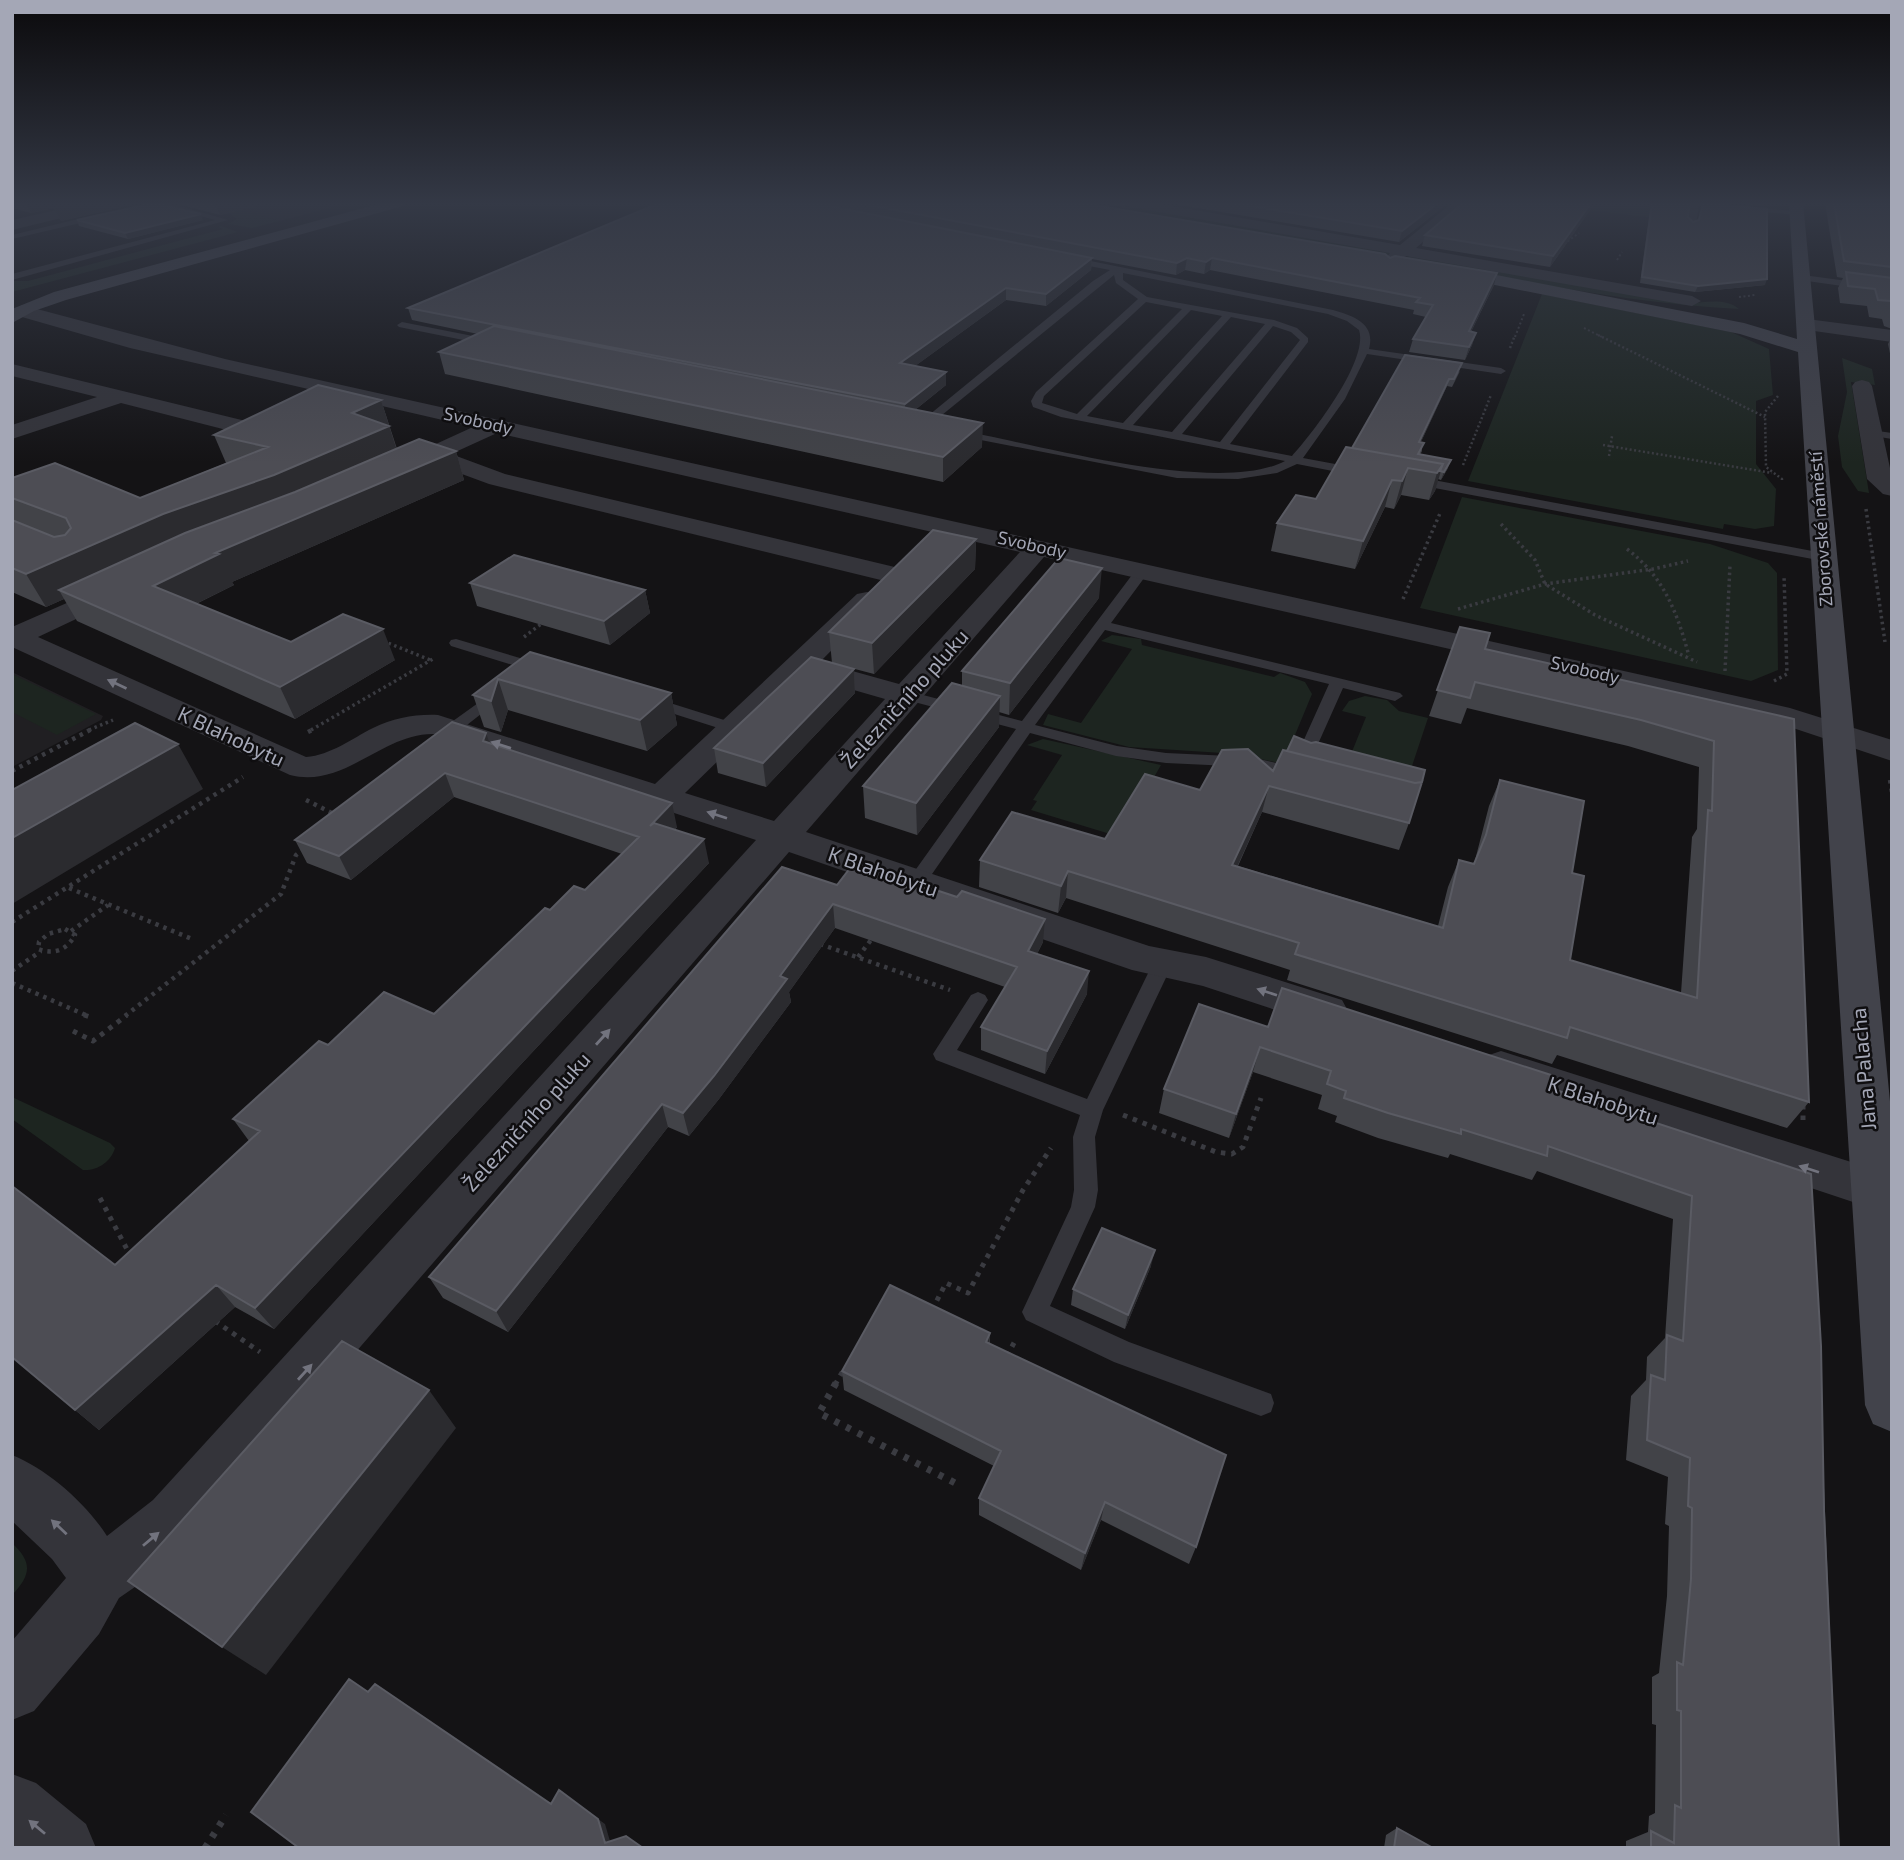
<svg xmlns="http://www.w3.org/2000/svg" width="1904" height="1860" font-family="'Exo 2',sans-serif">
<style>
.built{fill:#201f22}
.green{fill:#1d2520}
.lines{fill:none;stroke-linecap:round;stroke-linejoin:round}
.path-far5{stroke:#3a3b41;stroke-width:2;stroke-dasharray:2 2.5;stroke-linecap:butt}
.path-far4{stroke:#3a3b41;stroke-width:2.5;stroke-dasharray:2 2.5;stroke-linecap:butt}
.path-far3{stroke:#3a3b41;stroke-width:3.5;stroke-dasharray:2.5 3.5;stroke-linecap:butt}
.path-far2{stroke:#3a3b41;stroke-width:4.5;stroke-dasharray:3.5 5;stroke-linecap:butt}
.path-far1{stroke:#3a3b41;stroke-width:5;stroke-dasharray:4.5 6;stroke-linecap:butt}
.path{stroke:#3a3b41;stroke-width:7;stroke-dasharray:5 8;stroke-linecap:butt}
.lane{fill:#34343a;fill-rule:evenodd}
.street{fill:#34343a;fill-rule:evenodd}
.secondary{fill:#42434b;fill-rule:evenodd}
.wall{fill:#424348}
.shaded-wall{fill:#2b2b2f}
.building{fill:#4d4d54;stroke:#5a5b63;stroke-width:2}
.oneway{fill:#72737e}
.labels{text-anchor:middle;stroke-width:5;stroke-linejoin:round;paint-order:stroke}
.far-street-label{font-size:18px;fill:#a4a7b6;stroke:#0f0e10}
.street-label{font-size:21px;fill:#a4a7b6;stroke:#0f0e10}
</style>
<rect width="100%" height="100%" fill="#141315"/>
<path class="built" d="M186 203H348L280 221 242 211Z
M12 672 103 716 101 720 12 767Z"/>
<path class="green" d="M183 203 242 211 280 221 252 228 228 224 237 219 232 215Z
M1534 203H1664L1685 222Z
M1130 205 1391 252 1387 255 1120 208Z
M221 226 238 232 12 292V281H28L223 229 218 227Z
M1409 256 1689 304C1705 302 1726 298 1739 309 1627 303 1515 280 1406 258Z
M1542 294 1731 332 1769 349 1773 395 1756 401V464L1776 489 1774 526 1755 529 1724 524 1723 529 1468 481Z
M1842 358 1872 369 1875 385 1851 382 1869 493 1858 491 1842 467 1838 436 1847 392Z
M1462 497 1710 544 1768 563 1777 573 1778 670 1751 681 1420 608Z
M1112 635 1141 639 1142 645 1274 677 1280 673 1305 682 1312 694 1283 764 1238 754 1129 747 1043 725 1048 714 1081 723 1132 649 1101 641Z
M12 674 96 714 57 735 12 712Z
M1365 696 1387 700 1399 711 1428 718 1409 775 1349 759 1366 717 1342 711 1349 701Z
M1043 739 1161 765 1120 837 1031 810 1037 801 1033 800 1062 755 1027 745Z
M12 1097 110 1143 115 1148C111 1162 97 1171 83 1170L12 1119Z
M12 1543C32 1562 32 1574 12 1595Z"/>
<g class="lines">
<path class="path-far5" d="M1564 244 1579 233
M1617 260 1622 252
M1739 297 1755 295
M1584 328 1602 337
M1515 337 1524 314"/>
<path class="path-far4" d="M1598 335 1765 417
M1510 348 1515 335
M1778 396 1765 412 1766 467 1782 479V482
M1603 445 1772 473
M1609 456 1612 436
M1463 465 1491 395"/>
<path class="path-far3" d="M1866 509 1885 642
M1501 524 1535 560 1545 584 1595 615 1697 662
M1627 549C1664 577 1677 612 1689 656
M1403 599 1441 511
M1458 609 1545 584 1653 569 1688 561
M524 637 545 621
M383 641 430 660
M1725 671 1730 565
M1774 681 1787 674 1784 575
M89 730 113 720
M311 730 433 659"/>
<path class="path-far2" d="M308 732 314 729
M12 771 92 729
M1890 780 1892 792
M306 800 336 815
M69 888 192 939
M12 922 243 777
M65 929 75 935C67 950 54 955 38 949L39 942 48 934Z
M71 931 108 905
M820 944 950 990
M858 957 871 940
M12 971 41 951
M12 983 88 1016
M125 1016 281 894 296 855 305 848"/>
<path class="path-far1" d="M84 1015 90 1017
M73 1031 93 1041 127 1015
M1803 1105V1124
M1123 1115 1216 1152 1232 1154 1243 1147 1261 1098
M100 1198 131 1257
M932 1310 946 1283 968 1293 1023 1190 1051 1148
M215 1321 260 1352
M1007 1356 1016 1339
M835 1385 844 1369"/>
<path class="path" d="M836 1383 819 1413 959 1485
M205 1848 226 1815"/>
<path class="lane" d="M149 203H169L228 220 12 280V274L215 220 161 205 132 210 128 208Z
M1694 203 1797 211 1801 213 1797 215 1699 206 1696 223 1692 225 1688 223 1691 205Z
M103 213 106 217 12 239V235Z
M1066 256 1333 310C1353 316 1376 323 1369 349L1501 368 1506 371 1501 374 1367 354 1345 399 1303 458 1362 469V475L1358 476 1297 464 1277 473 1238 479 1177 478 955 435 953 433 959 430C1035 444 1218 496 1285 461L1061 417 1033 407 1031 401 1036 392 1138 299 1116 283 1114 275 926 428H918V424L1093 281 1110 270 1063 261ZM1123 273 1328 314 1347 321 1359 330C1369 360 1313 433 1292 456L1230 444 1308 342V338L1297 328 1274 320 1147 297 1123 280ZM1146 302 1182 309 1077 414 1042 403 1044 396ZM1191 310 1222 316 1123 423 1087 416ZM1231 317 1265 324 1172 432 1133 425ZM1273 326 1291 332 1300 340 1220 442 1182 434Z
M1803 275 1892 287V293L1800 280Z
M402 322 493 340 498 343 493 346 399 327 397 325Z
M1871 430 1892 433V439L1867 435V431Z
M1412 476 1823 553 1830 557 1823 561 1408 483 1406 480Z
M1143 566 1150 570 1111 623 1400 693 1403 696 1395 701 1343 688 1318 744 1310 749 1302 744 1329 684 1105 630 1035 725 1117 746 1166 753 1251 757 1306 770 1308 774 1306 778 1300 779 1251 767 1166 763 1116 756 1030 733 923 887H909L907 883 909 879 1016 729 903 699 900 696 903 693 908 691 1022 721 1138 567Z
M456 639 547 666 550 669 542 674 451 646 449 643 451 640Z
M499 688 504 690 507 693 504 696 458 732H446L444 729 446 726Z
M651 697 740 725 742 728 734 733 646 705 643 702Z
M1163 956 1170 958 1173 963 1103 1110 1095 1137 1098 1190 1095 1207 1050 1306 1129 1342 1271 1394 1274 1403 1271 1412 1261 1416 1114 1362 1026 1320 1022 1312 1071 1207 1074 1190 1073 1137 1080 1115 936 1060 933 1054 971 995 978 992 985 995 988 1000 957 1050 1087 1099 1153 963 1156 958Z"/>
<path class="street" d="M88 203H113L111 206 12 230V220Z
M1123 203H1154L1400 245 1452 203H1468L1416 248 1692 296 1701 301 1692 306 1406 256 1389 267 1381 262 1390 253 1130 207Z
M22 305 225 359 1790 708 1892 740V761L1781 724 1044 557 806 832 1149 946 1206 957 1342 1000 1348 1011 1342 1022 1327 1027 1203 986 1132 970 789 852 193 1540 171 1562 119 1598 99 1634 34 1711 12 1720V1641L66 1578 52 1559 12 1521V1455C47 1469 86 1503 107 1536L153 1500 756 840 435 734C383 732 345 789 290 775L12 647V627L117 581 127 583 131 589 127 595 38 637 306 757C331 755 351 739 373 728 394 718 415 714 438 715L655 784 857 594 867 592 877 594 881 600 820 662 899 684 1020 552 497 433 451 454 505 474 903 569 906 575 903 581 893 583 489 484 432 463 406 475H390L386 470 390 465 473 427 130 348 15 315 13 311ZM805 676 885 699 774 821 685 793Z
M1807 319 1892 330V342L1800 329 1798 325 1800 321Z
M12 364 262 425 265 430 262 435 254 437 121 403 12 439V425L97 397 12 376Z
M1862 380 1869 382 1872 386 1892 477V496L1883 494 1867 479 1852 386 1855 382Z
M1501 1051 1892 1175V1215L1486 1080 1480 1068 1486 1056Z
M12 1774 36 1783 86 1824 96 1848H12Z"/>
<path class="secondary" d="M382 203H405L403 206 66 300 34 311 12 323V309L54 292Z
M1789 203H1803L1892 1122V1432L1873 1424 1865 1405 1798 352 1740 334 1445 275 1436 270 1445 265 1744 323 1797 339Z"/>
</g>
<path class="wall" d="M12 203H139L61 221 54 208 31 213 12 208Z
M174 203H268L220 215Z
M659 203H1082L1390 258 1494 285 1471 332 1476 333 1472 345 1465 360 1409 352 1413 339 1426 317 1413 314 1414 310 1210 270 1204 274 1185 270 1176 275 1092 259 1091 270 1046 306 1006 300 915 366 946 385 915 410 982 447 943 482 445 374 439 352 478 334 412 320 408 308Z
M1099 203H1125V207Z
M1168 203H1448L1399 242Z
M1463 203H1595L1550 267 1422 246 1425 235Z
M1651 203H1691L1690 204 1688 217 1693 222 1698 220 1703 203 1765 285 1695 292 1640 283Z
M1725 203H1765L1764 206Z
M1825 203H1892V329L1884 326 1882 319 1869 317 1867 306 1840 303 1838 288 1843 278 1837 277Z
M77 220H203L128 239 79 226Z
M1892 336V363L1888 344Z
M1460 371 1452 387 1447 386 1421 442 1422 451 1420 455 1448 468 1441 480 1438 479 1435 491 1429 500 1401 495 1394 509 1385 507 1355 569 1271 551 1277 523 1316 499 1352 448Z
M381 400 397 449 456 451 464 480 232 582 234 585 196 604 291 642 395 660 295 719 77 621 64 599 46 607 12 592V478L140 498 226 463 214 435Z
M976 539 975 569 874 674 832 663 829 632Z
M470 583 645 590 650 613 610 645 477 606Z
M1099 598 1009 715 999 712V727L917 835 865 818 863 786 962 686V671Z
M1460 627 1485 649 1794 719 1809 1102 1787 1128 1557 1055 1552 1064 1287 980 1290 970 1066 898 1058 913 979 887 980 860 1105 839 1200 790 1273 771 1409 823 1399 850 1262 812 1238 866 1438 926 1448 887 1459 860 1474 864 1489 806 1500 780 1572 873 1570 960 1681 993 1692 837 1697 829 1699 767 1628 746 1467 708 1461 724 1429 716Z
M530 652 671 693 677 725 647 751 508 710 501 732 484 727 473 695Z
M854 669 855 693 766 787 718 773 714 748Z
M489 743 677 827 675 830 709 863 274 1329 235 1307 99 1430 75 1410 115 1265 249 1141 233 1119 328 1045 434 1014 550 910 585 890 622 854 454 797 351 880 307 863 295 840Z
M837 885 1043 942 1037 954 1087 994 1045 1074 981 1050V1027L1005 987 835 928 789 992 791 1002 719 1099 689 1136 668 1127 508 1332 443 1298 429 1277Z
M1268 1027 1550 1088 1811 1174 1839 1848H1626V1841L1648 1832 1649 1816 1655 1813 1656 1725 1652 1724V1677L1659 1673 1667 1596 1669 1526 1665 1524 1668 1477 1626 1460 1631 1396 1646 1380 1647 1357 1665 1338 1673 1219 1537 1171 1532 1180 1450 1154 1448 1158 1378 1138 1335 1122 1337 1116 1318 1109 1322 1095 1253 1072 1229 1138 1159 1113 1164 1089Z
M1151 1266 1125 1329 1071 1305 1073 1289Z
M990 1333V1344L1196 1547 1189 1564 1101 1520 1081 1570 979 1515V1498L994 1466 844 1390 842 1371Z
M1397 1828 1433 1848H1384L1386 1835Z"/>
<path class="shaded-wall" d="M26 203H139L61 221 54 208 31 213Z
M215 203H268L220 215Z
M1438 203H1448L1399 242 1402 231Z
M1591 203H1595L1550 267 1553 256Z
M201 214 203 220 128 239 125 233Z
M1092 258 1091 270 1046 306V294Z
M1187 258 1185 270 1176 275 1177 263Z
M1212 258 1210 270 1204 274 1206 262Z
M1497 273 1494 285 1465 344 1469 331Z
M1767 279 1765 285 1695 292 1698 286Z
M1006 288V300L900 377V363Z
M1476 333 1472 345 1465 360 1469 347Z
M946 372V385L905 418V404Z
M1449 379 1447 386 1417 450 1419 442Z
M381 400 399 457 59 590 64 599 46 607 26 574Z
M983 423 982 447 943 482V457Z
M456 451 464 480 232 582 234 585 169 617 153 586 215 553Z
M1451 460 1448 468 1441 480 1444 472Z
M1443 464 1435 491 1429 500 1437 473Z
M1408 468 1401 495 1394 509 1402 481Z
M1392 480 1385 507 1355 569 1363 541Z
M976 539 975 569 874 674 872 643Z
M1102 568 1099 598 1009 715 1010 683Z
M645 590 650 613 610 645 604 621Z
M383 629 395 660 295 719 280 687Z
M854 669 855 693 766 787 763 763Z
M498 679 508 710 501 732 491 701Z
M671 693 677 725 647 751 640 720Z
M1000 696 999 727 917 835 916 803Z
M486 733 494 756 483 741Z
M178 744 203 789 12 904V838Z
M445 773 454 797 351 880 339 856Z
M1269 786 1262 812 1226 891 1232 865Z
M672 803 677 827 656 850 650 826Z
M704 839 709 863 274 1329 255 1308Z
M1068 871 1066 898 1058 913 1061 886Z
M833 904 835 928 789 992 791 1002 719 1099 689 1136 683 1113 780 976Z
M1045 919 1043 942 1027 974 1028 951Z
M1089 971 1087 994 1045 1074 1047 1051Z
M1260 1047 1253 1072 1229 1138 1236 1114Z
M662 1104 668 1127 508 1332 496 1311Z
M1155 1250 1151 1266 1125 1329 1128 1315Z
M216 1285 235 1307 99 1430 75 1410Z
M990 1333 989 1353 986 1342Z
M429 1390 456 1428 266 1675 222 1647Z
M1105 1502 1101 1520 1081 1570 1085 1553Z
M598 1819 605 1824 612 1848 605 1843Z"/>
<path class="building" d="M153 203 201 214 125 233 77 220Z
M659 203H814L1092 258 1046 294 1006 288 900 363 946 372 905 404 408 308Z
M858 203H1082L1385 254 1390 258 1395 256 1497 273 1469 331 1476 333 1469 347 1413 339 1433 305 1416 302 1420 298 1212 258 1206 262 1187 258 1177 263Z
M1232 203H1438L1402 231Z
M1463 203H1591L1553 256 1425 235Z
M1652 203H1690L1688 217 1693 222 1699 220 1703 203 1767 209V279L1698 286 1642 277Z
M1834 203H1892V267L1844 261Z
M1846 272 1892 278V305L1891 301 1878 300 1875 289 1848 286Z
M494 326 983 423 943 457 439 352Z
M1405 355 1462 363 1454 379H1449L1419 442 1424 443 1418 454 1451 460 1444 472 1440 471 1443 464 1352 448Z
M318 385 381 400 352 413 389 426 274 475 163 514 26 574 12 568V520L54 537 65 535 71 528 66 518 12 498V478L55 463 140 498 268 447 214 435Z
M419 439 456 451 215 553 219 554 153 586 291 642 343 614 383 629 280 687 59 590 185 533 295 492Z
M1346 447 1443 464 1437 473 1408 468 1402 481 1392 480 1363 541 1277 523 1296 495 1316 499Z
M933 530 976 539 872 643 829 632Z
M514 555 645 590 604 621 470 583Z
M1059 558 1102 568 1010 683 962 671Z
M1460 627 1490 633 1485 649 1794 719 1809 1102 1570 1027 1567 1038 1295 954 1299 943 1068 871 1061 886 980 860 1012 812 1105 839 1145 774 1200 790 1222 750 1248 749 1273 771 1283 750 1415 783 1422 782 1409 823 1269 786 1232 865 1443 928 1459 860 1474 864 1486 835 1500 780 1584 801 1572 873 1584 876 1570 960 1697 998 1708 810 1712 811 1714 741 1641 720 1475 682 1470 698 1437 690Z
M530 652 671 693 640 720 498 679 491 701 473 695Z
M811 657 854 669 763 763 714 748Z
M952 683 1000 696 916 803 863 786Z
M452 722 486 733 483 741 672 803 650 826 654 823 704 839 255 1308 216 1285 75 1410 12 1357V1186L115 1265 260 1131 233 1119 319 1041 328 1045 384 992 434 1014 545 908 550 910 574 886 585 890 639 837 445 773 339 856 295 840Z
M135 723 178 744 12 838V790Z
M1294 736 1311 743 1316 742 1425 770 1422 782 1415 783 1287 751Z
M854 863 957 897 962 891 1045 919 1028 951 1089 971 1047 1051 981 1027 1017 967 833 904 780 976 787 979 714 1076 683 1113 662 1104 496 1311 429 1277 782 867 837 885Z
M1282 988 1554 1076 1550 1088 1811 1174 1821 1346 1824 1511 1839 1848H1651V1831L1674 1843 1675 1805 1681 1808V1711L1677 1710V1662L1683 1665 1691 1579 1692 1508 1688 1506 1690 1458 1647 1440 1651 1375 1665 1380 1667 1335 1683 1341 1692 1196 1548 1146 1547 1156 1461 1129V1134L1388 1113 1344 1098 1346 1091 1327 1084 1331 1071 1260 1047 1236 1114 1164 1089 1199 1004 1268 1027Z
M1102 1228 1155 1250 1128 1315 1073 1289Z
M890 1285 990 1333 986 1342 1226 1455 1196 1547 1105 1502 1085 1553 979 1498 1001 1451 842 1371Z
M342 1341 429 1390 222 1647 128 1581Z
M349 1679 368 1692 375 1684 551 1804 559 1790 598 1819 605 1843 626 1836 643 1848H299L251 1812Z
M1397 1828 1433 1848H1394Z"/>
<defs><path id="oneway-solid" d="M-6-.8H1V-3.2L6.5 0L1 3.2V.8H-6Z" transform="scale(1.75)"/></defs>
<g class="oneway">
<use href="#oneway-solid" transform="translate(117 684) rotate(-155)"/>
<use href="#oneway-solid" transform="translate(501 745) rotate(-162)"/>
<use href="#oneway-solid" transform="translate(717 815) rotate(-162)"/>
<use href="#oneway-solid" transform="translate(1267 992) rotate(-162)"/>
<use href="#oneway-solid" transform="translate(603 1037) rotate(-48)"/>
<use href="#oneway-solid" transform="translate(1809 1169) rotate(-162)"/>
<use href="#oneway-solid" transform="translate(305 1372) rotate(-48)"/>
<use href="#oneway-solid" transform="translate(59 1527) rotate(-137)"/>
<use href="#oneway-solid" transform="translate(151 1539) rotate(-40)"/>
<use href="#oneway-solid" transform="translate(37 1827) rotate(-140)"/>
</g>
<linearGradient id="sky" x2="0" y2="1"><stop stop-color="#0b0a0c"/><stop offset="0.44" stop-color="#343946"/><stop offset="1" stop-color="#343946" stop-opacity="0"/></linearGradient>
<rect width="1904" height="463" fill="url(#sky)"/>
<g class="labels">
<g class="far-street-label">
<text transform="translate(478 421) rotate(13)" y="6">Svobody</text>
<text transform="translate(1821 529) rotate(-94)" y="6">Zborovské náměstí</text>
<text transform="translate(1032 545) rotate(13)" y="6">Svobody</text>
<text transform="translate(1585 670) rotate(13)" y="6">Svobody</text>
</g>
<g class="street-label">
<text transform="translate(905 699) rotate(-48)" y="7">Železničního pluku</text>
<text transform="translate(231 737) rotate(25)" y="7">K Blahobytu</text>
<text transform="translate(883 872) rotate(19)" y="7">K Blahobytu</text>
<text transform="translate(1864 1069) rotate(-95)" y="7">Jana Palacha</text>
<text transform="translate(1603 1101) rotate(18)" y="7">K Blahobytu</text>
<text transform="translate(527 1122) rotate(-48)" y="7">Železničního pluku</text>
</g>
</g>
<rect width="1904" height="1860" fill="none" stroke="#a4a7b6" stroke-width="28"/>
</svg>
